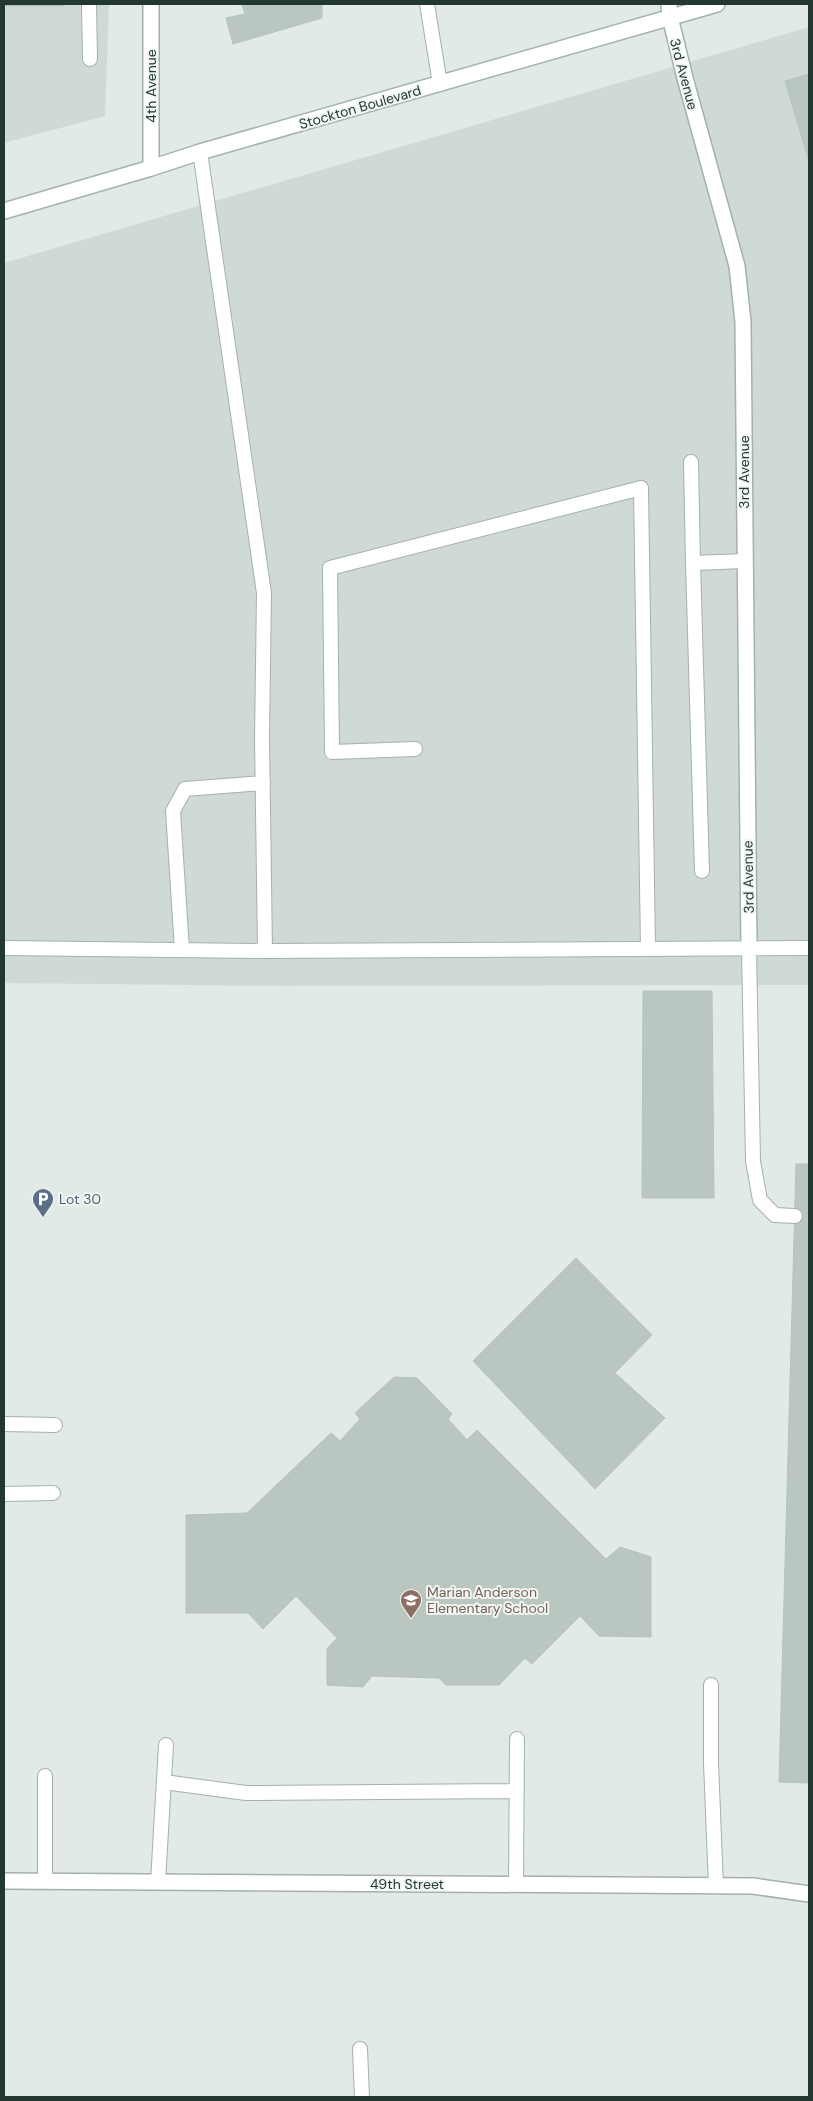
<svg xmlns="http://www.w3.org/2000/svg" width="813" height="2101" font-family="'DM Sans',sans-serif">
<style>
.built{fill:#d0dad4}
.building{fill:#bac7c1;stroke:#b4c3bb}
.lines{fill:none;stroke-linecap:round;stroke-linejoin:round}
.lane-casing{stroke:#a4b1ab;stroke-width:16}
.street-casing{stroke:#a4b1ab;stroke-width:18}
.secondary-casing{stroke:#a1b5ab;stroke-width:18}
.lane{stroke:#fff;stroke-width:14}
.street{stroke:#fff;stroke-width:15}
.secondary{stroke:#fff;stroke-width:15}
.labels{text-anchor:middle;stroke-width:4;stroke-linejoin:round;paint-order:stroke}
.street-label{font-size:14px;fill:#233930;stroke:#f1f7f3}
.service-label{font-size:14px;fill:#4e5e75;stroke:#f1f7f3;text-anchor:start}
.education-label{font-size:14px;fill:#785e54;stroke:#f1f7f3;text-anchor:start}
</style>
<rect width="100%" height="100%" fill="#e1eae5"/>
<path class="built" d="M4 4H109L105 116 4 143Z
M809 27V985L283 986 4 983V263Z"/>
<path class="building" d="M4 4H64V6H4Z
M242 4H322V18L233 44 226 18 245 14Z
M809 74V161L785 81Z
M643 991H712L714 1198H642Z
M796 1164H809V1783L779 1782Z
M576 1258 652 1335 615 1373 665 1418 595 1489 473 1361Z
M394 1377 417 1378 452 1414 448 1419 467 1440 477 1430 606 1559 620 1547 651 1557V1637L599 1636 580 1616 532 1664 525 1658 499 1685H446L439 1678 372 1676 363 1687 327 1685V1649L337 1638 296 1596 263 1629 248 1613H186V1515L247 1513 331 1433 340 1441 360 1419 355 1413Z"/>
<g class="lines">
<g class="lane-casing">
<path id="lane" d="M89 4 90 59
M427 4 440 84
M200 152 264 593 262 738 265 951
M691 462 693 563
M415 749 332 752 330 568 641 488 648 949
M702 871 693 563 745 561
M4 948 265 951 809 948
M749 949 753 1161 760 1200 775 1215 795 1216
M182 950 173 811 185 789 263 783
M4 1424 55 1425
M4 1494 53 1493
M711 1685V1763L716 1886
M164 1782 246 1793 517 1791
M45 1881V1776
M158 1882 166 1745
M516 1884 517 1739
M360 2049 362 2097"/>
</g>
<g class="street-casing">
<path id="street" d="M669 4 670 17 685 78 737 266 743 322 749 949
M151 168V4
M4 1881 753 1886 809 1894"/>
</g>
<g class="secondary-casing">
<path id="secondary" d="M4 211 151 168 200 152 717 4"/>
</g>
<use href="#lane" class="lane"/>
<use href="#street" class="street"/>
<use href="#secondary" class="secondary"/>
</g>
<defs>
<g id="parking-pin" transform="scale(1.125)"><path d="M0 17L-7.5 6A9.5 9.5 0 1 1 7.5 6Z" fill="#5c6f8a" stroke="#f1f7f3"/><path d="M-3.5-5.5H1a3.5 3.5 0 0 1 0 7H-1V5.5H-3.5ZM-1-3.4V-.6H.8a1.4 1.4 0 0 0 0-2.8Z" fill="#fff"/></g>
<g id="school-pin" transform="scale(1.125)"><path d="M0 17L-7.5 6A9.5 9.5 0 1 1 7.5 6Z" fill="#8d6e63" stroke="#f1f7f3"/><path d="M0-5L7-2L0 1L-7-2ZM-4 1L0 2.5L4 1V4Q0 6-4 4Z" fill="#fff"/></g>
</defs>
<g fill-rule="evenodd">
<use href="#parking-pin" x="43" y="1199"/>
<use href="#school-pin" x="411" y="1600"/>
</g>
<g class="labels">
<g class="street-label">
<text transform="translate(684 74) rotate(75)" y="5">3rd Avenue</text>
<text transform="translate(151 86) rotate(-90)" y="5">4th Avenue</text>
<text transform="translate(360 107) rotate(-16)" y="5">Stockton Boulevard</text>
<text transform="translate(744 472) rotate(-90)" y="5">3rd Avenue</text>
<text transform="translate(748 877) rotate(-91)" y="5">3rd Avenue</text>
<text x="407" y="1889">49th Street</text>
</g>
<g class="service-label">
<text x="59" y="1204">Lot 30</text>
</g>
<g class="education-label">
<text x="427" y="1597">Marian Anderson<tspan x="427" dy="16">Elementary School</tspan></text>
</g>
</g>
<rect width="813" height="2101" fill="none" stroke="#233930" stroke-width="10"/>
</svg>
